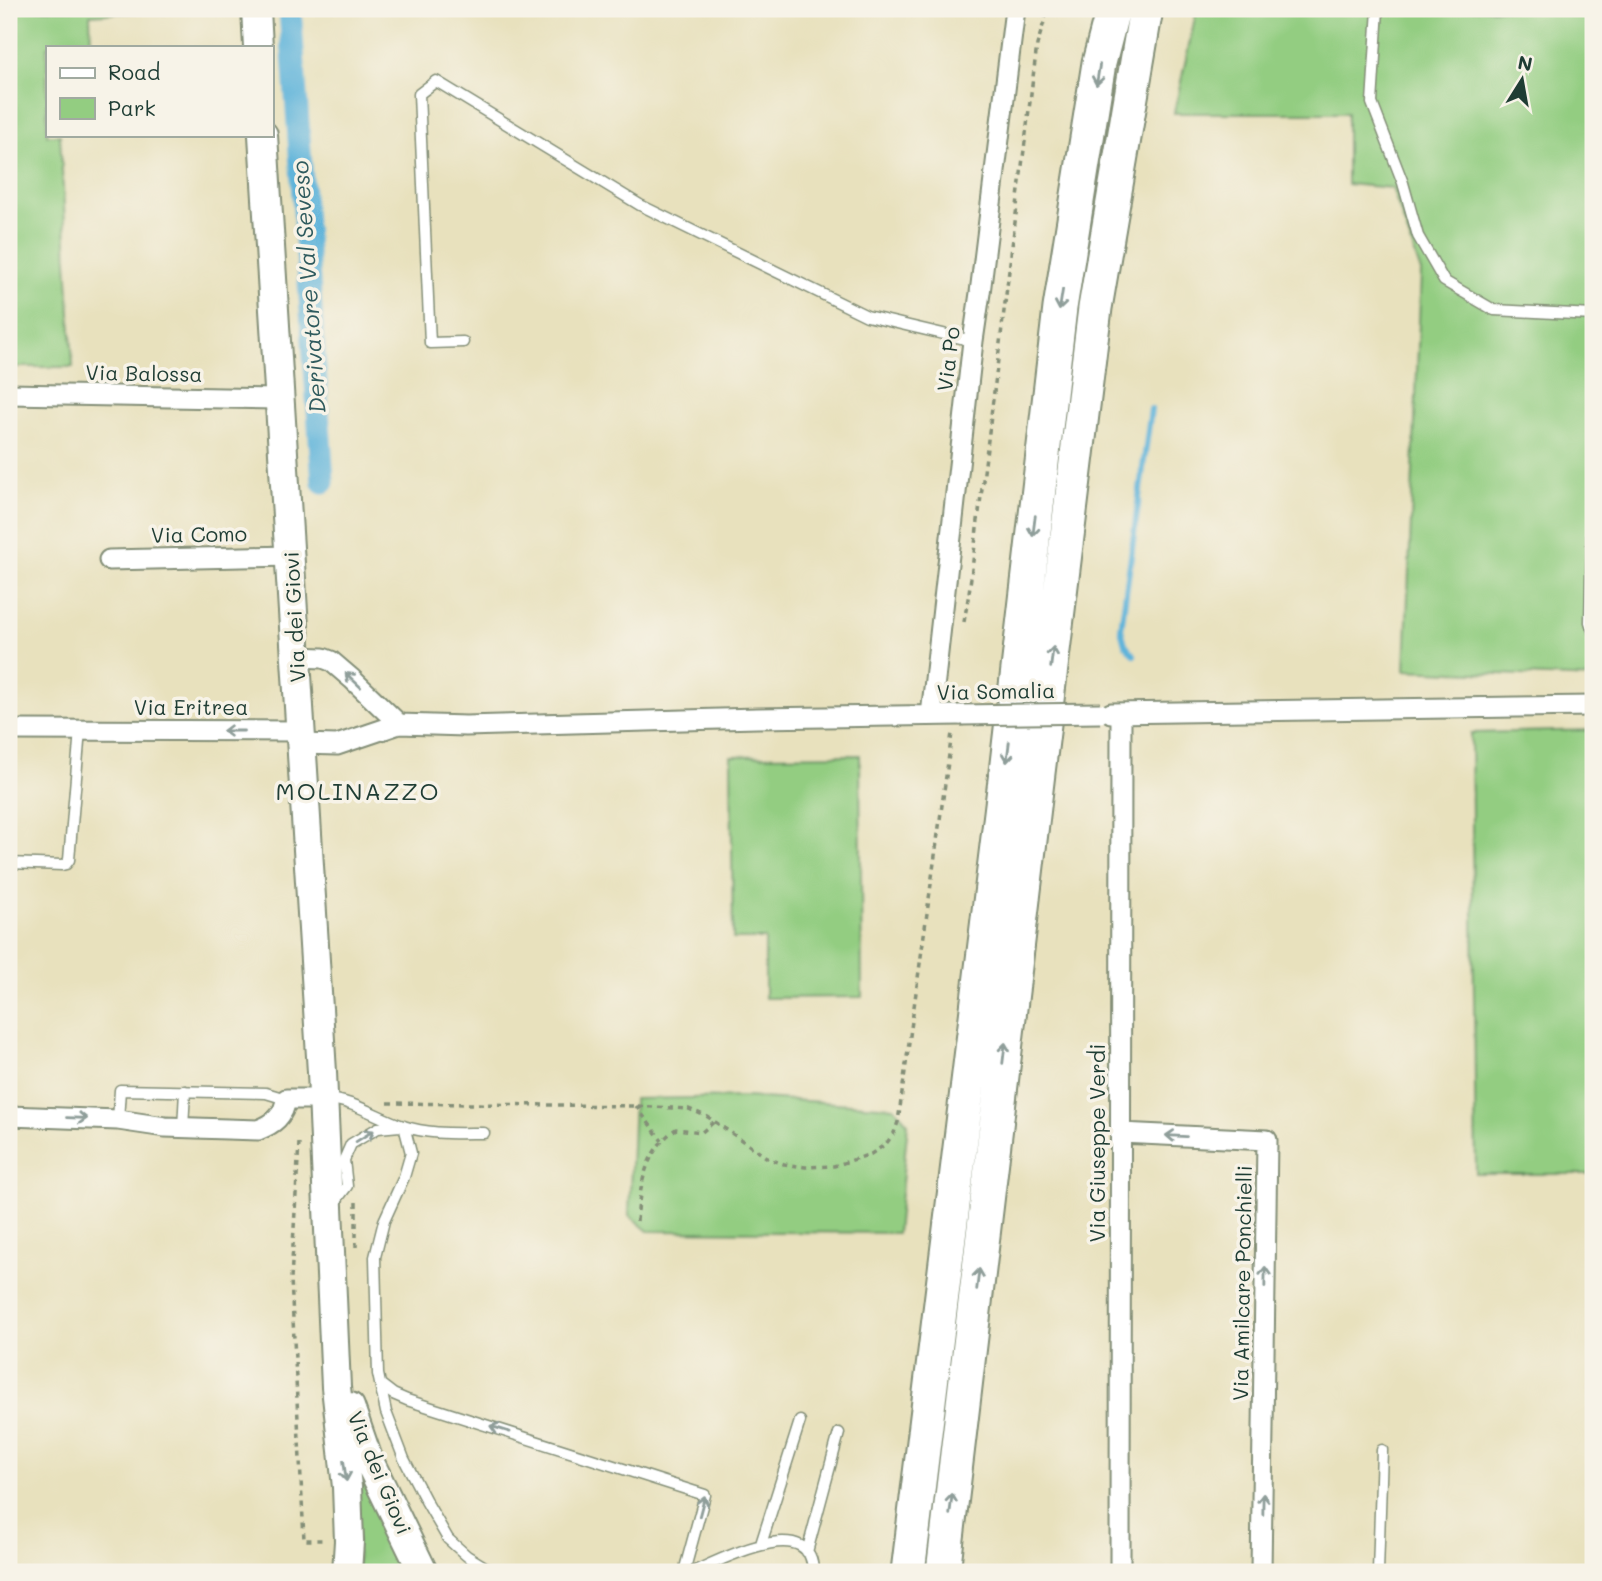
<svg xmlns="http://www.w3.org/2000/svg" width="1602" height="1581" font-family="Mali,sans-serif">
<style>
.green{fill:#93cd81;stroke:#59855a;stroke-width:2}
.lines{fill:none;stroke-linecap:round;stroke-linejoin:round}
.stream{stroke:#5eb4da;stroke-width:6}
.canal{stroke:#5eb4da;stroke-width:23}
.service-casing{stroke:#848f78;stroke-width:13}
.minor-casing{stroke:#848f78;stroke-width:23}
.secondary-casing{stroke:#848f78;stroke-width:32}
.trunk-casing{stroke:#848f78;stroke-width:37}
.path{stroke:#848f78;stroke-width:3.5;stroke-dasharray:5 5;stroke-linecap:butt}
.service{stroke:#fff;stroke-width:10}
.minor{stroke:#fff;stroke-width:19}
.secondary{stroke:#fff;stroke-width:28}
.trunk{stroke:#fff;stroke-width:33}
.minor-bridge-casing{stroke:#848f78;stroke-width:23;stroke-linecap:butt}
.minor-bridge{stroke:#fff;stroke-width:19}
.oneway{stroke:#8f9e9a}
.labels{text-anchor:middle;stroke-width:7;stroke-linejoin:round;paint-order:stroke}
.street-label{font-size:21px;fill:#1f3d34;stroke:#f7f3e8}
.water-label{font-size:23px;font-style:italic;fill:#2f5b5e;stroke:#f7f3e8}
.quarter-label{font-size:24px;letter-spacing:2px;fill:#1f3d34;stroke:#f7f3e8}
</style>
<rect width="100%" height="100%" fill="#f7f3e8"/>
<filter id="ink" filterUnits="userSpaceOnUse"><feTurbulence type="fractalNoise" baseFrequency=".0143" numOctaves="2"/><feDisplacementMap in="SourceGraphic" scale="14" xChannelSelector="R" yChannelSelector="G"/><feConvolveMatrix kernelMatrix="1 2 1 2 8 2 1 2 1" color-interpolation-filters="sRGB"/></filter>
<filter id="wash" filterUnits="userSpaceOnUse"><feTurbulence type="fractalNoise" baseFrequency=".00686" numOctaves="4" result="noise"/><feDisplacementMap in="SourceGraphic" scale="28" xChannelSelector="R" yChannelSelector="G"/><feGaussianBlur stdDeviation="1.57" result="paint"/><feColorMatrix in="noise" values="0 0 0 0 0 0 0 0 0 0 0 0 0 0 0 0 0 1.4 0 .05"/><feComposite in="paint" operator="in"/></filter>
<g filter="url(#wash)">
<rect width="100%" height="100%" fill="#e8e1bd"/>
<path class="green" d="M9 9H175L90 15 91 47H47V135H60L73 367H9Z
M1197 9H1593V678L1405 670 1421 272 1392 188 1347 184V113H1174Z
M1593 730V1174H1476L1471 733Z
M860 755 862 997 765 998V939H733L731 756Z
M747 1097 894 1107 908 1123 897 1233 648 1231 629 1215 634 1099Z
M364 1482 412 1572H357V1487Z"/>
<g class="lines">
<path class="stream" d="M1134 655 1125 644 1121 629 1151 409"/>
<path class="canal" d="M290 9 323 482"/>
</g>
</g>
<g filter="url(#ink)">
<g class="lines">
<g class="service-casing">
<path id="service" d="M1378 9 1372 103 1403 183 1418 236 1444 281 1494 310 1593 315
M463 342 430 343 419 94 436 81 640 205 867 316 973 341
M1593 491 1590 622 1593 631
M9 863 62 865 66 864 69 860 80 730
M327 1099C352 1100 379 1118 403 1126 430 1135 457 1133 484 1133
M118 1120 120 1090 266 1093 286 1099
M404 1126 411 1153 404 1177 384 1221 375 1257 378 1374 386 1412 404 1459 426 1501 448 1539 467 1556 493 1572
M183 1128 185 1091
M334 1203 347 1186 344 1160 351 1144 378 1128 400 1126
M380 1384 393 1394 407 1400 705 1495 684 1572
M761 1544 800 1421
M807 1552 839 1433
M693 1572C720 1560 813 1511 813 1572
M1378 1572 1382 1450"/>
</g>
<g class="minor-casing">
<path id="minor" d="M9 394 279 399
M109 560 291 556
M297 657 323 658 331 661 352 679 399 724
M1111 713 1593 706
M931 715 973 341 980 293 1015 9
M9 730 301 731
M302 744 337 745 399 724 466 726 757 718 961 715
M9 1116 118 1120 165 1127 258 1130C274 1124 284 1116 286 1099H324
M1121 1133 1267 1140 1261 1572
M1120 1572 1121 713"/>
</g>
<g class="secondary-casing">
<path id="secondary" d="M256 9 258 47
M263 135 322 1072 336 1387 347 1487 349 1541 347 1572
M350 1407 368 1459 423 1572"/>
</g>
<g class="trunk-casing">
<path id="trunk" d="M908 1572 1006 772 1060 308 1099 63 1113 9
M943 1572 1038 773 1095 308 1146 9"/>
</g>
<path class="path" d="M964 622 969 593 1037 45 1048 9
M388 1103 636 1106 689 1109 708 1117 769 1159 784 1164 805 1167 834 1166 871 1154 886 1144 894 1133 898 1122 952 733
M636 1106 662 1141
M299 1143 291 1279 304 1540H325
M356 1202V1247
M637 1221C640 1186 645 1150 676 1129L702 1132 715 1121"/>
<use href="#service" class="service"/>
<use href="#minor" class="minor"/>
<use href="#secondary" class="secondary"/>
<use href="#trunk" class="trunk"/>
<g class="minor-bridge-casing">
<path id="minor-bridge" d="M961 715 1100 713"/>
</g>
<use href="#minor-bridge" class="minor-bridge"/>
</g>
<defs><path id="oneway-shaft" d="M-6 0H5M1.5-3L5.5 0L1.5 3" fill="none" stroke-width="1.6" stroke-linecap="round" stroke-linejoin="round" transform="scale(1.75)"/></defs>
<g class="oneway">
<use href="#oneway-shaft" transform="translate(1098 75) rotate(99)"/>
<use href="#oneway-shaft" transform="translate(1061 300) rotate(99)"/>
<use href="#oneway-shaft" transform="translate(1034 526) rotate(97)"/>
<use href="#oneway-shaft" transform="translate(1052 657) rotate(-83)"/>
<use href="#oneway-shaft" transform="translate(353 680) rotate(-137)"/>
<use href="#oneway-shaft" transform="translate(233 731) rotate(-180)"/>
<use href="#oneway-shaft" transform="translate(1008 752) rotate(97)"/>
<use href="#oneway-shaft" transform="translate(1004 1053) rotate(-83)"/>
<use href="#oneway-shaft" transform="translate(77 1118) rotate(2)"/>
<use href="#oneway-shaft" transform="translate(365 1136) rotate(-32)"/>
<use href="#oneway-shaft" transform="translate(1176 1136) rotate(-177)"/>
<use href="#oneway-shaft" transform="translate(1265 1277) rotate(-89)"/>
<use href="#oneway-shaft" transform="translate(978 1279) rotate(-83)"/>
<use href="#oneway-shaft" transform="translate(500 1429) rotate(-163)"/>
<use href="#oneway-shaft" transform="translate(345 1471) rotate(82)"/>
<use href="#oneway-shaft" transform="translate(951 1504) rotate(-83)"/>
<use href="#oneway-shaft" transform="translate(1263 1504) rotate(-89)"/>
<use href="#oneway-shaft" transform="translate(702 1506) rotate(-75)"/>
</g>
</g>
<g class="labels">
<g class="street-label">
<text transform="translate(949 359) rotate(-83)" y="7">Via Po</text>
<text transform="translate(144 374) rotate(1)" y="7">Via Balossa</text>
<text transform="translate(199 535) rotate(-1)" y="7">Via Como</text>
<text transform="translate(295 617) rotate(-93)" y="7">Via dei Giovi</text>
<text transform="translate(996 692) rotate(-1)" y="7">Via Somalia</text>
<text x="191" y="715">Via Eritrea</text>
<text transform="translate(1098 1143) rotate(-90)" y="7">Via Giuseppe Verdi</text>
<text transform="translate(1243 1283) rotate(-89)" y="7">Via Amilcare Ponchielli</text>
<text transform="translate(379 1473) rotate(67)" y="7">Via dei Giovi</text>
</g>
<g class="water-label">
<text transform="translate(309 287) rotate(-94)" y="8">Derivatore Val Seveso</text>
</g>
<g class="quarter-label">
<text x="358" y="800">MOLINAZZO</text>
</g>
</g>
<rect width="1602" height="1581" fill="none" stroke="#f7f3e8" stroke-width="35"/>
<rect x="46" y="46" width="228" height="91" fill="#f7f3e8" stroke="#a1aaa0" stroke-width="2"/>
<rect x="60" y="68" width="35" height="10" fill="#ffffff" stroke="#a1aaa0" stroke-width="2"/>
<text x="108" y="80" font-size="21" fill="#1f3d34">Road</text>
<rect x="60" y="98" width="35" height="21" fill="#93cd81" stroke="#a1aaa0" stroke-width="2"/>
<text x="108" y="116" font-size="21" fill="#1f3d34">Park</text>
<g transform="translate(1522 80) rotate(11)" stroke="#f7f3e8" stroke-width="5" paint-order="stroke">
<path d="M0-5L12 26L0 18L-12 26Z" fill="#1f3d34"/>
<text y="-10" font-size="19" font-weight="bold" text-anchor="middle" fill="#1f3d34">N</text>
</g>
</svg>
